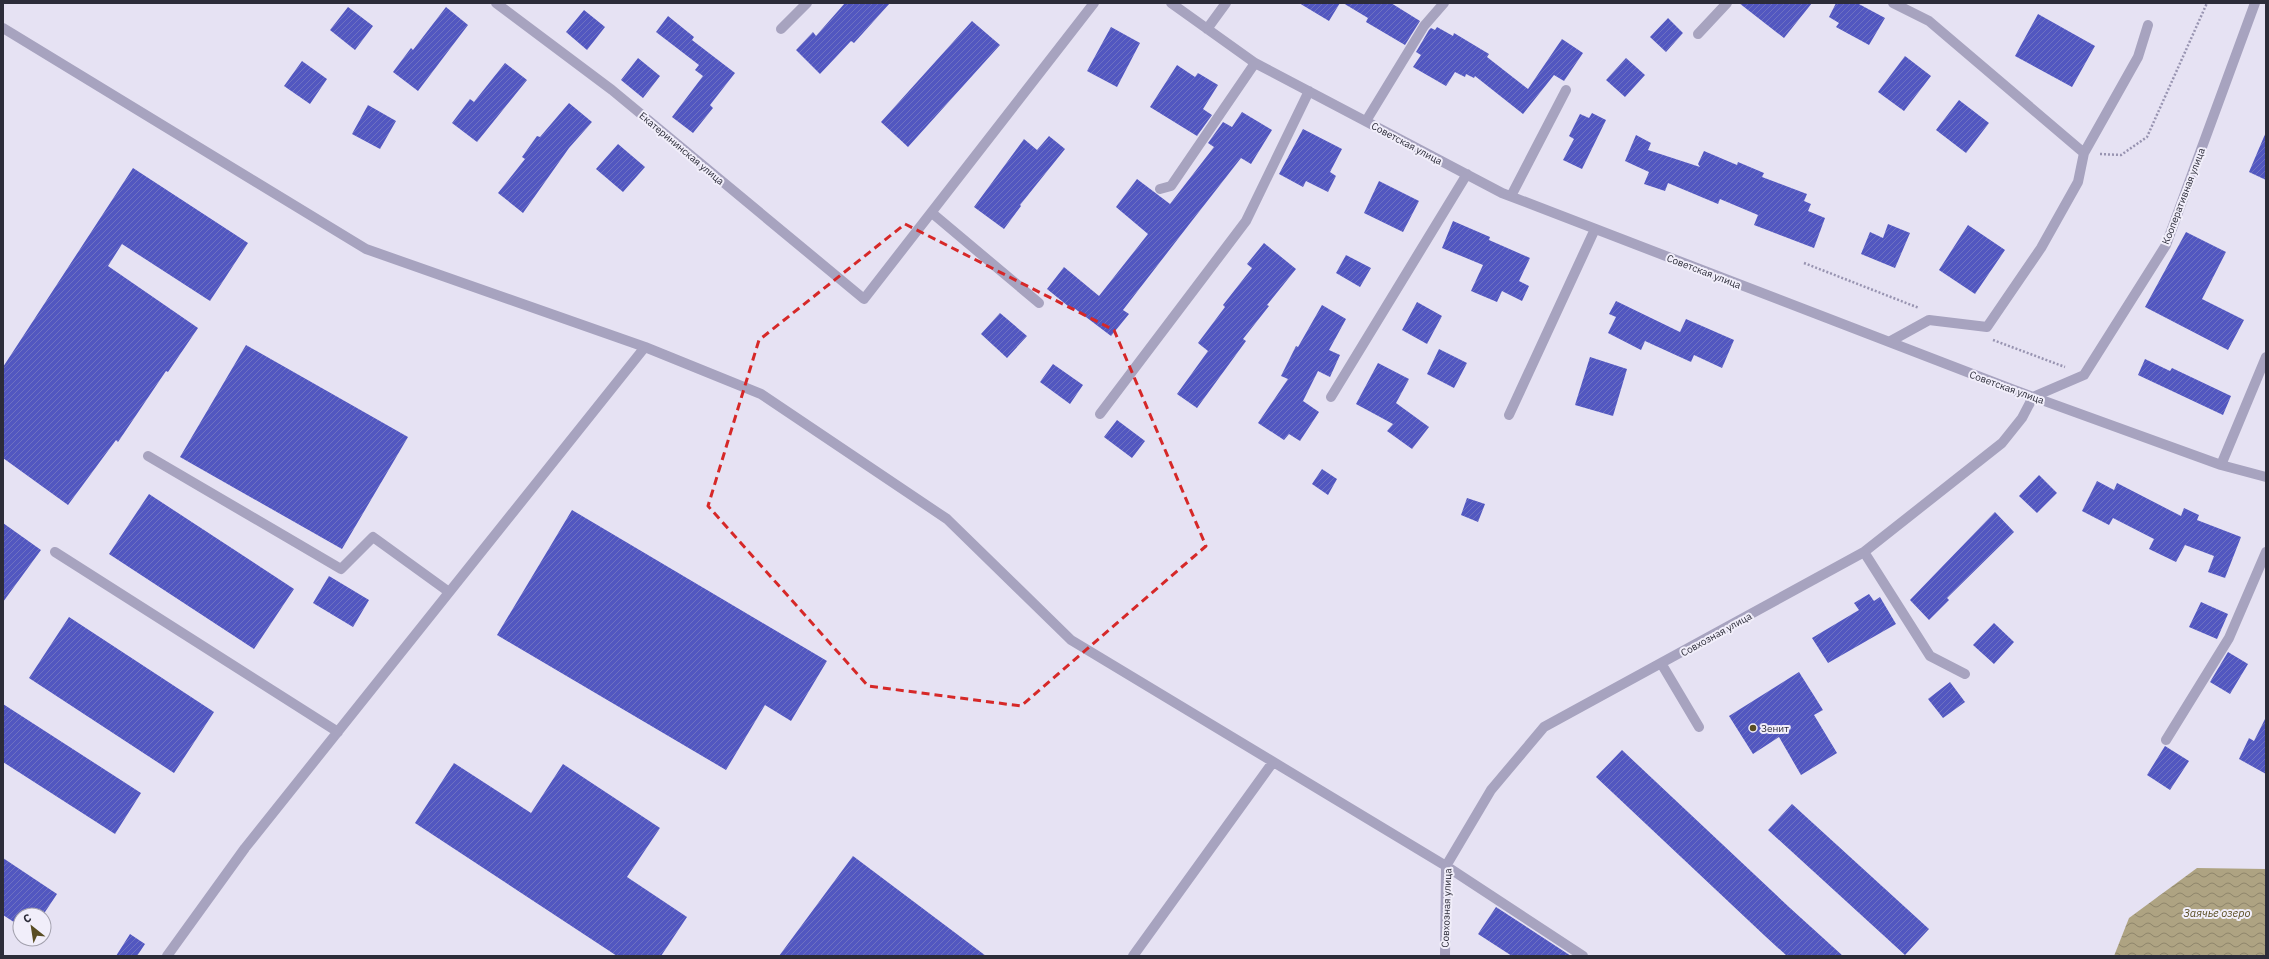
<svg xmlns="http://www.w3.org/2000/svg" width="2269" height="959" font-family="'IBM Plex Sans',sans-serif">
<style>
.water{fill:url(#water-waves)}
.building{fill:url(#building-hatch)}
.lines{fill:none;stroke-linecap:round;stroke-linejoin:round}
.path{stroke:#9894b1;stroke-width:2.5;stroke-dasharray:2 2;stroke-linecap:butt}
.minor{stroke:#a7a3bf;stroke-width:10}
.marked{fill:none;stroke:#d62828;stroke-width:3;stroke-dasharray:8 5;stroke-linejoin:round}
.poi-dot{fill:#594d23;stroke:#f1eefa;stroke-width:1.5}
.labels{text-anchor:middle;stroke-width:4;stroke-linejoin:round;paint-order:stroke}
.street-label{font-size:10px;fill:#2c2c39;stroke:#f1eefa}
.poi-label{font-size:10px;fill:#2c2c39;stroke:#f1eefa;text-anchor:start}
.water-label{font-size:11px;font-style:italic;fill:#594d23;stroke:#f1eefa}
</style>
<defs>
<pattern id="water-waves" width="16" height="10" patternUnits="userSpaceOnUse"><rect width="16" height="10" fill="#aea382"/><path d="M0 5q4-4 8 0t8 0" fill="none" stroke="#8e856b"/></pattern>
<pattern id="building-hatch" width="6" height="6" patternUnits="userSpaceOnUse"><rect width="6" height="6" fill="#5257c0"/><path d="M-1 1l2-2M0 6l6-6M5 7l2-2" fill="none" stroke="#6e71c1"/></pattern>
</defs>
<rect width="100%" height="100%" fill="#e6e2f3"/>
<path class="water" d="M2197 868 2266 869V956H2114L2129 918Z"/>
<path class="building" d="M845 3H890L854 43 851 41 820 74 796 50 813 32 816 36Z
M1299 3H1340L1329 21Z
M1343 3H1391L1420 21 1405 45 1366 22 1368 18Z
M1739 3H1812L1784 38Z
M1836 3H1857L1885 18 1869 45 1836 27 1839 23 1829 17Z
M348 7 373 26 355 50 330 30Z
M446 7 468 25 418 91 393 72 411 48 413 50Z
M584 10 605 27 587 50 566 32Z
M2038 14 2095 46 2072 87 2015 56Z
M668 16 694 37 692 40 735 73 710 105 713 108 693 133 672 117 703 76 695 70 699 65 656 32Z
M1668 18 1683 33 1666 52 1650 37Z
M972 21 1000 45 908 147 881 122Z
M1111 27 1140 43 1117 87 1087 71Z
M1437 27 1453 36 1454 33 1489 54 1487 57 1528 89 1562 39 1583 53 1564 81 1554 75 1523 114 1475 76 1474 78 1466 74 1465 77 1455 72 1446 86 1413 67 1421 55 1416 52 1429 30 1431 28 1435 30Z
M1905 56 1931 76 1904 111 1878 92Z
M638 58 660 76 643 98 621 80Z
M1626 58 1645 75 1625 97 1606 80Z
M302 61 327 79 310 104 284 86Z
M505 63 527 80 477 142 452 123 470 99 474 102Z
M1177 65 1195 77 1198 73 1218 85 1203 109 1212 115 1197 136 1150 107Z
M1959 100 1989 123 1966 153 1936 130Z
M569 103 592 122 569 148 523 213 498 193 525 159 522 157 537 136 540 137Z
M368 105 396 121 380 149 352 134Z
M1242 112 1272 130 1251 164 1241 158 1191 222 1123 310 1129 314 1111 336 1074 308 1073 310 1047 289 1064 267 1099 296 1148 234 1116 207 1137 179 1170 204 1214 147 1208 143 1223 122 1232 127Z
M1592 113 1606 120 1582 169 1563 160 1574 139 1569 136 1580 114 1589 118Z
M1303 129 1342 149 1330 172 1336 176 1328 192 1306 181 1303 187 1279 174Z
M2266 132V180L2249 172Z
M1636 135 1651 143 1648 150 1700 167 1698 164 1704 151 1737 165 1738 162 1764 173 1762 177 1807 194 1804 201 1811 204 1808 211 1825 218 1814 248 1754 225 1758 215 1720 199 1718 204 1668 183 1665 191 1644 184 1649 172 1625 161Z
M1049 136 1065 149 1020 205 1021 206 1004 229 974 207 1024 139 1037 150Z
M618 144 645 167 623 192 596 169Z
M133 168 248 243 210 301 122 244 108 266 198 328 168 372 166 371 118 442 116 440 68 505 3 458V367Z
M1379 181 1419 201 1403 232 1364 213Z
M1453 221 1490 237 1489 240 1530 258 1519 281 1529 286 1522 301 1502 291 1497 302 1471 291 1483 265 1442 248Z
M1888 224 1910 233 1895 268 1861 254 1870 232 1883 238Z
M1968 225 2005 250 1975 294 1939 270Z
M2186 232 2226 252 2202 299 2244 320 2228 350 2145 307Z
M1264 243 1296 269 1267 305 1269 306 1243 339 1246 341 1197 408 1177 394 1208 351 1198 343 1225 307 1223 305 1252 268 1247 264Z
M1346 255 1371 268 1360 287 1336 273Z
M1616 301 1680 332 1686 319 1734 340 1722 368 1694 355 1691 362 1645 341 1641 350 1608 333 1616 317 1609 314Z
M1417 302 1442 316 1427 344 1402 330Z
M1322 305 1346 319 1329 350 1340 355 1330 377 1318 371 1303 401 1319 412 1300 441 1289 434 1284 440 1258 423 1288 379 1281 376 1296 346 1298 347Z
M1000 313 1027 336 1007 358 981 334Z
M246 345 408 437 342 549 180 457Z
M1439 349 1467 363 1454 388 1427 374Z
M1590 357 1627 369 1613 416 1575 405Z
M2145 359 2170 371 2172 368 2231 396 2223 415 2138 375Z
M1378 363 1409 379 1396 403 1429 427 1412 449 1387 431 1393 424 1356 404Z
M1053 364 1083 385 1070 404 1040 382Z
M1117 420 1145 441 1132 458 1104 437Z
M1322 469 1337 479 1328 495 1312 484Z
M2039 475 2057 493 2037 513 2019 496Z
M2097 481 2114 490 2117 483 2181 516 2184 508 2199 515 2197 520 2241 537 2225 578 2208 572 2214 556 2185 545 2176 562 2149 549 2154 539 2113 518 2109 525 2082 511Z
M149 494 294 589 254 649 109 554Z
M1467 498 1485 504 1478 522 1461 515Z
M572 510 827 661 791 721 765 705 726 770 497 635Z
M1995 512 2014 532 1947 598 1949 600 1929 620 1910 600Z
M3 523 41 550 3 602Z
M329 576 369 600 353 627 313 603Z
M1869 594 1874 601 1880 597 1896 624 1828 663 1812 638 1859 610 1854 603Z
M2201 602 2228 614 2217 639 2189 627Z
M69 617 214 712 174 773 29 678Z
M1994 623 2014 642 1994 664 1973 645Z
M2228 652 2248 664 2230 694 2210 682Z
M1799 672 1823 710 1814 715 1837 753 1801 775 1779 737 1753 754 1729 716Z
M1950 682 1965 702 1943 718 1928 699Z
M3 704 141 793 115 834 3 762Z
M2266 717V774L2239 759 2249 738 2254 741Z
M2165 746 2189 761 2170 790 2147 775Z
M1622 750 1790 908 1843 956H1787L1765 936 1596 777Z
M454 763 531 813 563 764 660 828 627 877 687 917 661 956H617L415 823Z
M1792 804 1929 929 1905 955 1768 830Z
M853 856 986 956H779Z
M3 858 57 894 43 915H20V926L3 915Z
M1496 907 1571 956H1512L1478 934Z
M130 934 145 944 137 956H116Z"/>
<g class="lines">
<path class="path" d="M2100 154 2121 155 2147 137 2207 3
M1804 263 1919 308
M1993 340 2065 367"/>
<path class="minor" d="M496 3 612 90 864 299 1094 3
M1171 3 1255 63 1502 193 2014 390 2221 465 2266 477
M1893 3 1929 21 2084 153
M3 28 366 249 645 347
M781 29 807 3
M1207 29 1226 3
M1698 34 1727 3
M1366 121 1424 26 1444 3
M1160 189 1171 186 1255 63
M1511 196 1566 90
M932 213 1039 303
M1889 342 1929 320 1987 327 2041 248 2078 182 2084 153 2138 57 2148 25
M1331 397 1467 174
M1100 414 1246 221 1309 91
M1509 415 1595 229
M148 456 341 569 373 537 449 592
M2221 465 2266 357
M55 552 338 732
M1864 552 1930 656 1965 674
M1661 663 1699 727
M2166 740 2229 638 2266 552
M167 956 245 848 645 347 761 394 947 519 1071 640 1446 866 1583 956
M1133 956 1273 762
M1445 956 1446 866 1491 790 1544 727 1864 552 2002 443 2022 418 2033 397 2084 375 2166 245 2255 3"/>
</g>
<path class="marked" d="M905 224 1114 330 1206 546 1021 706 868 686 708 506 759 340Z"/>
<circle class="poi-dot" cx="1753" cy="728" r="4"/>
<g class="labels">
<g class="street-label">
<text transform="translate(1407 143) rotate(28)" y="4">Советская улица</text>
<text transform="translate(682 148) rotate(40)" y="4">Екатерининская улица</text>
<text transform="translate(2183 196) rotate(-69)" y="4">Кооперативная улица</text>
<text transform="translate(1704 271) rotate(21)" y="4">Советская улица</text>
<text transform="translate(2007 387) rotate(20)" y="4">Советская улица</text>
<text transform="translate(1716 634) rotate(-29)" y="4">Совхозная улица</text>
<text transform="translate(1446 908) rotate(-88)" y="4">Совхозная улица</text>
</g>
<g class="poi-label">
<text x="1761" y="732">Зенит</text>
</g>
<g class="water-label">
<text x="2217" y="917">Заячье озеро</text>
</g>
</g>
<rect width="2269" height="959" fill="none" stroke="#2c2c39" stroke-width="8"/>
<g transform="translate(32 927) rotate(330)"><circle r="19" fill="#f1eefa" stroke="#a2a0ad"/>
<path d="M0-3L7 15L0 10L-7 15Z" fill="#594d23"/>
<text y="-6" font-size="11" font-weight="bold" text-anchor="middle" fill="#2c2c39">С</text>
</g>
</svg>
